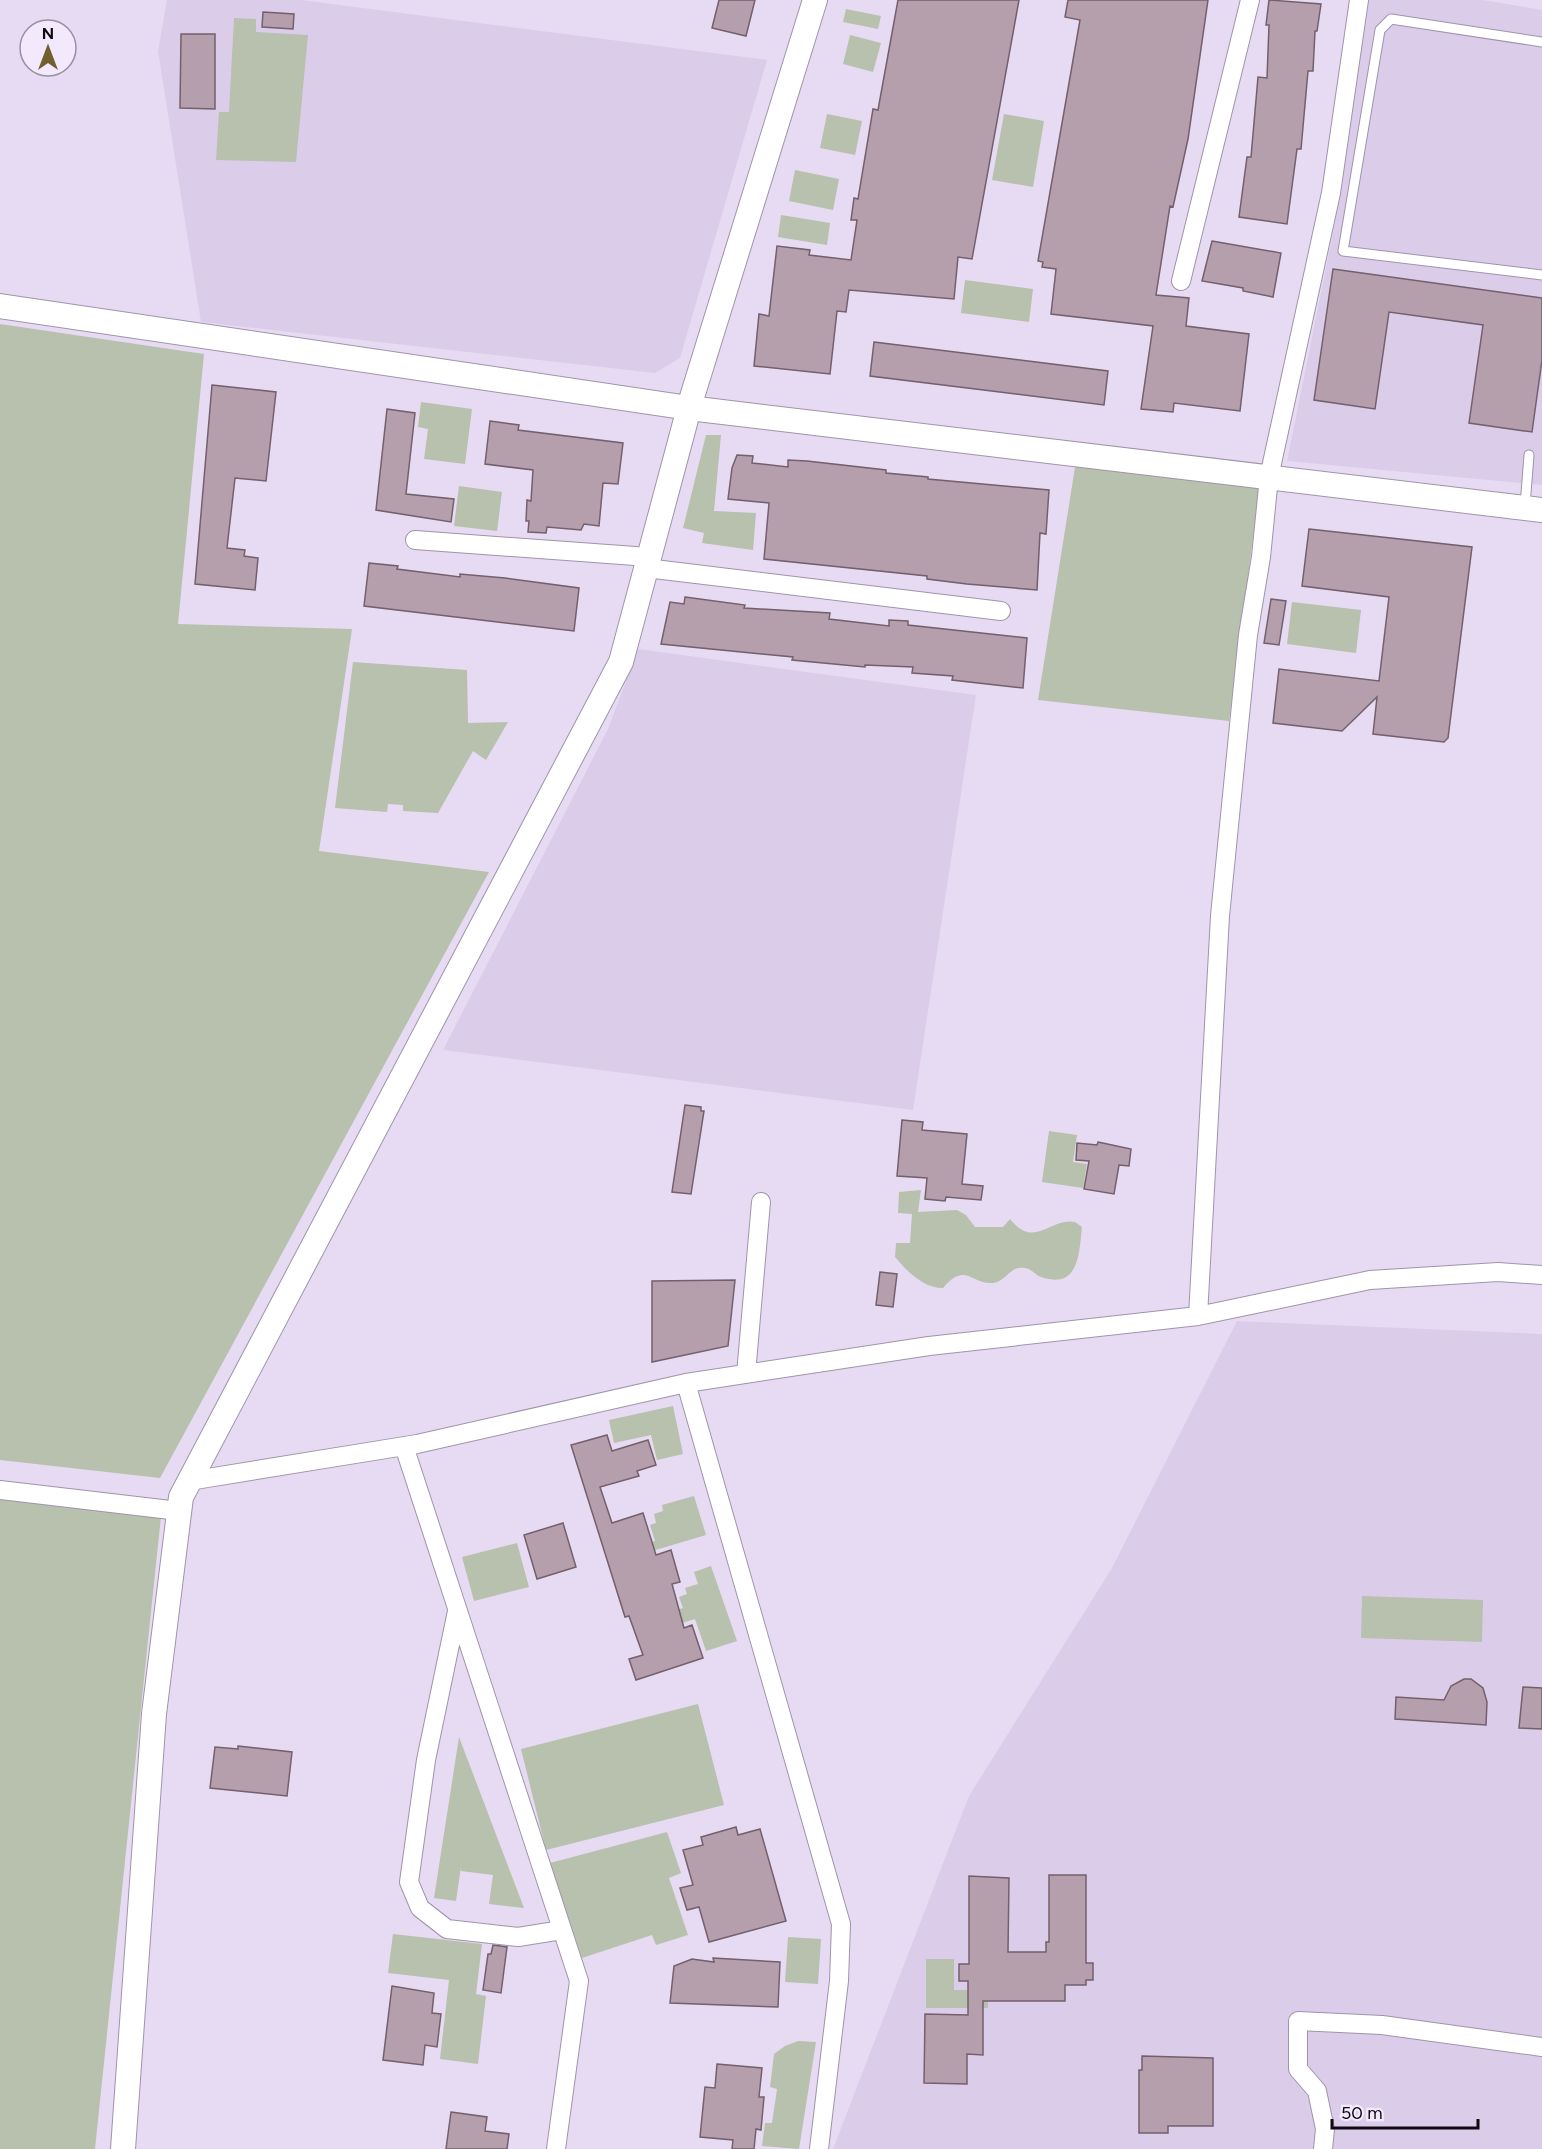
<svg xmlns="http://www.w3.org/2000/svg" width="1542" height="2149" font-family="Figtree,sans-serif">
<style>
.built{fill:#dbcdea}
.green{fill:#b8c0ae}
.building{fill:#b69fad;stroke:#745f6c;stroke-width:1.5}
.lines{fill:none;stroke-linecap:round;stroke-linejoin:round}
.lane-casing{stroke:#9f94aa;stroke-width:11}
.street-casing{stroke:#9f94aa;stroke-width:20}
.secondary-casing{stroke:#9f94aa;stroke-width:26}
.lane{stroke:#fff;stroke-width:9}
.street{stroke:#fff;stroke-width:18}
.secondary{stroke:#fff;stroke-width:24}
</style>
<rect width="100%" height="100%" fill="#e6dbf2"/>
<path class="built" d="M167 0H301L767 60 680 358 655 373 201 322 158 51Z
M1369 0H1483L1542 10V485L1287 461 1341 193Z
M638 649 976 695 913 1110 443 1050 608 729Z
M1237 1321 1542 1334V2149H833L969 1796 1112 1568Z"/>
<path class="green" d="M846 9 881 16 878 29 843 22Z
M234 18 256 19V32L308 35 296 162 216 160 219 112H229Z
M850 35 881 43 873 72 843 64Z
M827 114 862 121 855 155 820 148Z
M1004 114 1044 121 1033 187 992 180Z
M795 170 839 179 833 210 789 201Z
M781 215 830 223 827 245 778 237Z
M965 280 1033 289 1029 322 961 313Z
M0 324 204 354 178 624 352 629 319 851 489 872 160 1478 0 1460Z
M421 402 472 409 465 464 424 459 428 429 418 427Z
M706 435H721L714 511 756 513 753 550 702 543 704 533 683 528Z
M1076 461 1260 484 1229 721 1038 700Z
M459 486 502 492 497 531 454 526Z
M1292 602 1361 610 1356 653 1287 644Z
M353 662 467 670 468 723 508 722 486 760 473 751 438 813 403 811V805L388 804 387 812 335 808Z
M1049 1131 1077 1135 1073 1162 1087 1164 1083 1188 1042 1182Z
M921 1190 918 1212 957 1210 966 1215 975 1227H1003L1010 1219C1035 1250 1050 1217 1075 1222L1082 1227C1079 1254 1079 1290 1041 1277 1035 1275 1032 1269 1025 1268 1010 1265 1007 1281 993 1283 971 1285 966 1261 943 1288 923 1288 908 1272 895 1257L896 1243H910L912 1214 898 1213 899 1192Z
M673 1406 683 1454 657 1460 651 1435 614 1443 609 1420Z
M694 1496 706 1535 642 1554 640 1546 655 1541 650 1525 656 1523 654 1514 663 1511 662 1505Z
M0 1497 161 1516 95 2149H0Z
M517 1543 529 1587 474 1601 462 1557Z
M711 1566 737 1641 706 1651 695 1619 666 1628 661 1615 683 1608 679 1597 687 1594 685 1588 698 1584 694 1572Z
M1362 1596 1483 1600 1482 1642 1361 1638Z
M698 1704 724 1805 546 1850 521 1749Z
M459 1737 524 1908 489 1904 493 1875 461 1871V1867L456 1901 434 1898Z
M667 1832 681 1873 669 1878 688 1935 656 1945 652 1935 582 1958 550 1863Z
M393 1934 482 1944 476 1994 486 1996 478 2064 440 2059 449 1980 388 1973Z
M788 1937 821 1939 818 1984 785 1982Z
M926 1959H954V1990H988V2008H926Z
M798 2041 816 2042 799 2149 762 2146 765 2123H772L777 2089 770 2087 774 2054 785 2046Z"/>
<path class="building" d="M719 0H755L746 36 712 28Z
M898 0H1019L972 259 958 257 954 299 849 290 846 312 837 311 830 374 754 366 759 314 769 316 777 246 810 250 809 255 851 260 857 220H851L854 198 858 199 873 109 878 110Z
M1068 0H1208L1188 139 1173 207 1170 206 1156 295 1189 298 1186 326 1249 334 1240 411 1174 403 1173 412 1141 409 1153 326 1051 314 1056 269 1042 267 1043 262 1038 261 1080 20 1065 17Z
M1269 0 1321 4 1317 31H1315L1313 71H1308L1301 149H1297L1287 224 1239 217 1247 157H1251L1258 77 1267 78 1269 25H1266Z
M263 12 294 14 293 29 262 27Z
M181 34H215V109L180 108Z
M1212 241 1281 253 1273 297 1243 291V288L1202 281Z
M1333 269 1542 298V360L1532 432 1469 423 1483 325 1389 312 1375 409 1314 400Z
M874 342 1108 371 1104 405 870 376Z
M212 385 276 392 266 481 235 478 227 548 245 550 244 556 258 558 255 590 195 584Z
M387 409 415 413 406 494 454 499 451 522 376 510Z
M490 421 519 425 518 430 623 443 618 484 603 483 599 526 584 524 581 530 547 527 546 533 528 532 529 521H526L527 500 531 501 533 470 485 464Z
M737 455 753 456 752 463 788 467V460L807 461 886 470V473L928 477V479L1049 490 1046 534 1040 533 1037 590 967 584 927 579V576L764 559 769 503 728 499 732 468Z
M1309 529 1472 547 1448 738 1444 742 1373 734 1377 697 1342 731 1273 723 1279 669 1379 681 1389 597 1302 586Z
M369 563 398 566 397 569 460 577V574L505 578 579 588 574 631 364 606Z
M685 597 745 605 744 608 830 613 829 619 889 626V620L908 621V625L1027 638 1023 688 952 680 953 676 912 673 913 667 865 665V667L792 660 793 657 661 644 670 602 684 604Z
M1271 599 1286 601 1279 645 1264 643Z
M685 1105 701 1107V1111H704L691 1194 672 1192Z
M902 1120 923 1122 922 1130 967 1134 962 1184 983 1186 981 1200 946 1197 945 1201 925 1199 927 1178 897 1176Z
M1098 1142 1131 1149 1129 1166 1119 1165 1114 1194 1084 1189 1089 1161 1076 1160 1077 1143 1097 1145Z
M880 1272 897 1274 893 1307 876 1305Z
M735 1280 728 1346 652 1362V1281Z
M607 1435 612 1451 648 1440 656 1465 637 1471 639 1476 600 1487 612 1523 643 1513 656 1555 671 1550 680 1582 672 1584 684 1628 692 1625 703 1658 636 1680 629 1659 643 1655 629 1616 625 1617 571 1445Z
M563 1523 576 1567 537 1579 524 1535Z
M1464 1679H1471L1483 1688 1487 1702 1486 1725 1395 1719 1396 1697 1444 1700 1451 1686Z
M1523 1687 1542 1688V1729L1519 1728Z
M238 1746 292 1752 287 1796 210 1788 215 1747 238 1749Z
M736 1827 738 1835 760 1829 786 1921 709 1942 699 1907 687 1910 680 1888 693 1885 683 1850 703 1845 701 1837Z
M1049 1875H1086V1963H1093V1980H1086V1985H1065V2001H983V2055L967 2054V2084L924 2083 925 2014 968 2015V1981H959V1964H969V1876L1009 1878 1008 1952H1046V1942H1049Z
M493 1945 507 1947 501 1993 483 1990 488 1954H491Z
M713 1958 780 1962 778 2007 670 2003 674 1966 692 1959 714 1962Z
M392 1986 434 1993 432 2013 441 2014 437 2047 425 2045 423 2065 383 2060Z
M1142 2056 1213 2058V2126H1168V2133H1139V2070H1142Z
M717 2064 762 2068 759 2097H764L761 2130 756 2129 754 2149H732L733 2140 700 2137 705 2087 715 2088Z
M451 2112 487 2117 485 2131 509 2134 507 2149H446Z"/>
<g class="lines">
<g class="lane-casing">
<path id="lane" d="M1542 42 1391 19 1380 30 1343 251 1542 275
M1525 506 1529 455"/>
</g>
<g class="street-casing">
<path id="street" d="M1181 281 1250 0
M415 540 649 557
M646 568 1001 611
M1198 1316 1220 916 1248 635 1261 557 1269 477 1331 193 1359 0
M746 1374 761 1202
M686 1383 841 1924 839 1981 819 2149
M404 1446 579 1981 556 2149
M189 1481 417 1444 686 1383 929 1346 1198 1316 1370 1280 1498 1272 1542 1275
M0 1490 179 1511
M457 1611 426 1760 409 1882 420 1908 447 1929 518 1937 562 1930
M1323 2149 1325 2129 1317 2091 1298 2069V2021L1382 2025 1542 2047"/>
</g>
<g class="secondary-casing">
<path id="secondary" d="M0 306 689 408 1542 510
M123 2149 154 1714 181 1497 621 662 692 397 815 0"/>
</g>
<use href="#lane" class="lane"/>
<use href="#street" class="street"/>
<use href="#secondary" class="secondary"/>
</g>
<g transform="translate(48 48)"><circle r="28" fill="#f2e9fc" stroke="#97909e" stroke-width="1.5"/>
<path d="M0-4.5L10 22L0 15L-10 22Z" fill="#715f2d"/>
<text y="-9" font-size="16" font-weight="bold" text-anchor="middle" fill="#0e0a11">N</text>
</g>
<path d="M1332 2119v9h146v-9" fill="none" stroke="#0e0a11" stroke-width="3"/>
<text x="1341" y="2119" font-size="18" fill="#0e0a11" stroke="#f2e9fc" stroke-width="4.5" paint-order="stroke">50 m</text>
</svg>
